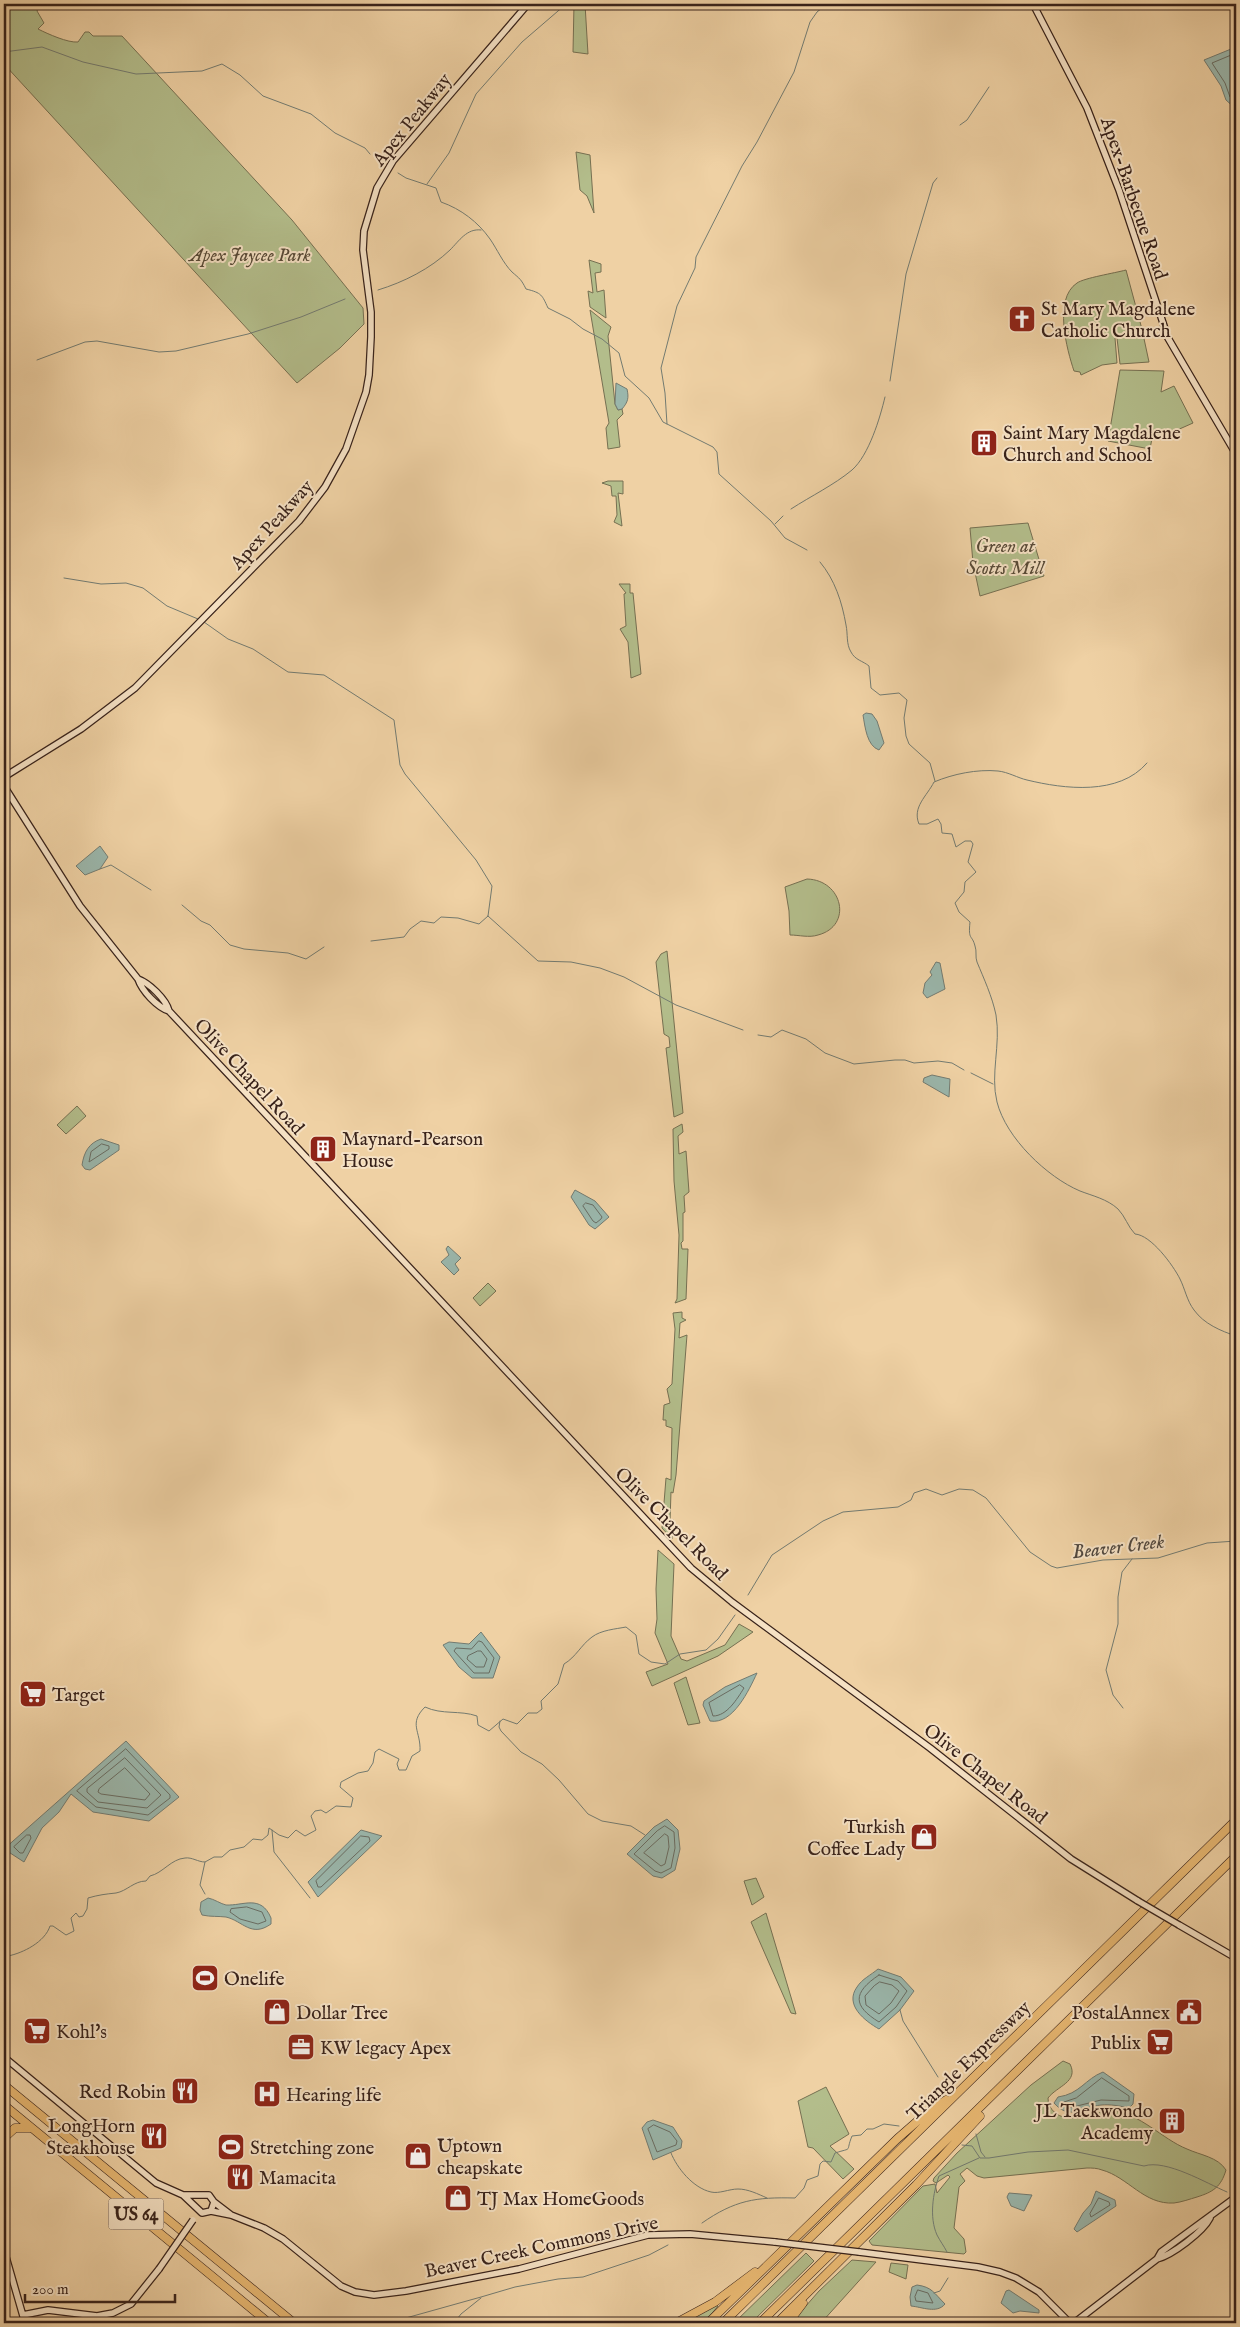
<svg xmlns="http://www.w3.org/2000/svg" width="1240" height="2327" font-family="'IM FELL English',serif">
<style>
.green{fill:#b3bd8b;stroke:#767052}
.water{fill:#9ab6ab;stroke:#737b71}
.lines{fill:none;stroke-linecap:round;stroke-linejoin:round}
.shore{stroke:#696c62;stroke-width:1}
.stream{stroke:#737b71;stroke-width:1}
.secondary-casing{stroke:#38221a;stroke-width:8}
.highway-casing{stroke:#38221a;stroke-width:9}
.secondary{stroke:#f5e1c4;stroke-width:5.5}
.highway{stroke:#e8b872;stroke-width:8}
.secondary-bridge-casing{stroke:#38221a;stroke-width:8;stroke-linecap:butt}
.secondary-bridge{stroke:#f5e1c4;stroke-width:5.5}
.labels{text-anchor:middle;stroke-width:4;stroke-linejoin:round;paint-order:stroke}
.shield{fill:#f5e1c4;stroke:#715b4d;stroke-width:1}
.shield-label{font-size:18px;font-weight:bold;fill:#38221a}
.street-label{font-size:19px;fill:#38221a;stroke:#f5e1c4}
.park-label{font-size:19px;font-style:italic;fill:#574936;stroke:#f5e1c4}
.poi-label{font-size:19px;fill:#38221a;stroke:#f5e1c4;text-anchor:start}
.water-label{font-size:20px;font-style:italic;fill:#50473e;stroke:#f5e1c4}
</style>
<rect width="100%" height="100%" fill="#efd1a4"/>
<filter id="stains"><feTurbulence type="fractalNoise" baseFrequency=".004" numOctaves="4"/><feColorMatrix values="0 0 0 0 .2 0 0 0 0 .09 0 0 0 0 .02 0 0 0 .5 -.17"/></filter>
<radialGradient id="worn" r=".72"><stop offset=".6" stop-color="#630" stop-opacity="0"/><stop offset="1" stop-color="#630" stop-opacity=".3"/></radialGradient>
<path class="green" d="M10 4H29L38 8 37 11 44 23 38 29C48 34 68 43 78 42L85 32H89L93 36H122L292 220 363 308 364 324 340 348 297 383 4 64V10Z
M574 4H585L588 54 573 52Z
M576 152 590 155 594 213 587 196 580 190Z
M589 260 601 264V272L595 273 597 292 604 290 606 318 590 307 588 291 593 293Z
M1126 270 1143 333 1115 338 1117 363 1102 365 1081 375 1080 372 1074 371C1067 350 1053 299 1077 283 1084 278 1115 273 1126 270Z
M590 310 611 327 608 336 615 404 618 410 622 409 623 414 617 420 620 447 608 449 606 428 609 423Z
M1143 334 1149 362 1120 364 1117 338Z
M1120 370 1164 371 1161 392 1174 386 1193 423 1157 439 1153 433 1150 449 1108 441Z
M608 481H623V494L618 493 622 526 614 522 617 515 616 496H612L611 486 602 483Z
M1028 523 1044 576 980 596 973 563 970 528Z
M619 584H630V593H633L641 674 631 678 628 642 620 629 626 626 624 594 626 593Z
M807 879C843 880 853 926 818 935 809 938 799 935 790 935L789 911 785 887Z
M667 951 683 1113 674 1117 666 1048 670 1047 669 1037 664 1034 656 962 661 954Z
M77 1106 86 1116 66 1134 57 1125Z
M682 1124 683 1132 678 1136 679 1154 686 1151 689 1192 684 1196 685 1212 683 1213V1241L681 1243 682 1249H688L686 1299 675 1303 677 1299 679 1235 674 1181 673 1129Z
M488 1283 496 1291 480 1306 473 1298Z
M682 1312V1318L686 1320 680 1323 679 1338 687 1335 676 1475 673 1493 671 1492 670 1521 674 1520 672 1539 662 1528 666 1478 671 1480 672 1428 666 1426V1420H663L664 1405 670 1403 667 1389 672 1384 675 1329 673 1313Z
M658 1550 674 1564 671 1636 681 1659 687 1661 725 1645 739 1624 753 1632 718 1656 652 1686 646 1672 668 1664 655 1633 657 1619 656 1589Z
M686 1677 700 1723 688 1725 674 1683Z
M756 1878 764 1897 752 1905 744 1881Z
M766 1913 796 2014 791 2013 751 1922Z
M1063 2061 1070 2064C1079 2082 1057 2086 1048 2098 1048 2107 1054 2114 1063 2117 1078 2121 1097 2111 1112 2111 1140 2113 1162 2139 1187 2149 1200 2155 1218 2157 1226 2170 1221 2187 1213 2192 1197 2197 1190 2199 1182 2202 1174 2203 1144 2205 1128 2177 1102 2170 1097 2168 1092 2168 1087 2168L984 2178 977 2176 967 2168 960 2174 965 2181 959 2187 954 2228 964 2239 966 2252 964 2254 872 2245 869 2241 923 2186 935 2184 937 2193 950 2177 948 2175 936 2183 933 2181 934 2178 957 2153 1031 2085Z
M826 2087 849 2134 830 2146 854 2169 843 2179 813 2148 808 2147 798 2101Z
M806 2253 814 2261 751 2323H734Z
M852 2260 876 2262 821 2323H791L819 2291Z
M891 2263 908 2265 906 2279 889 2272Z
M716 2304 718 2306 704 2323H683Z"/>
<path class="water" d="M1236 47V109L1226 100 1221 86 1204 60Z
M616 383 627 389C629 398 628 402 622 409L618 410 615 404Z
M866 713 872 714 877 721 884 743 879 750C867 746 865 727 863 715Z
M100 846 108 857 100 869 85 875 76 866Z
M936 962 940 963 945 989 927 998 923 993 925 983 932 975 930 972Z
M932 1075 950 1079 949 1097 923 1082 924 1078Z
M101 1139 119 1145V1150L90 1170 85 1169 82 1165C84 1152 89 1143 101 1139Z
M575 1190 595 1201 609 1217 595 1229 589 1225 571 1197Z
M448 1246 461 1258 455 1264 459 1270 454 1275 441 1262 449 1255 446 1249Z
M481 1632 500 1657 493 1678H472L459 1667 443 1645 449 1642 469 1644Z
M757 1673C749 1690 733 1725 710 1721L703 1705 704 1701 725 1687Z
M126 1741 179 1797 149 1821 93 1812 71 1794 59 1812 42 1828 24 1862 4 1849Z
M667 1819 678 1830 680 1849 675 1870 662 1878 653 1876 627 1854 654 1827Z
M361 1830 382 1836 318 1897 308 1882Z
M208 1898C214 1899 221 1904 226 1905 243 1906 261 1894 271 1918V1924C251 1938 243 1921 226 1917 218 1916 211 1917 202 1915L200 1910 201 1902Z
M878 1969 901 1977 914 1991 900 2010 879 2029C865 2021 844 2005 857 1987 862 1979 871 1975 878 1969Z
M1103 2072 1134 2094 1133 2104 1129 2108C1120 2106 1110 2104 1101 2105 1081 2107 1070 2121 1054 2103L1058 2097C1080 2094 1085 2079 1103 2072Z
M653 2120 673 2127 682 2141 681 2148 653 2160 642 2128 647 2122Z
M1096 2191 1115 2200 1116 2206 1077 2232 1074 2229 1083 2213 1091 2204Z
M1009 2193 1032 2195 1024 2211 1011 2206 1007 2197Z
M917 2285C932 2287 934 2293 945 2304 937 2314 922 2307 911 2306L910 2297 912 2287Z
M1009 2290 1039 2310V2313L1020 2311 1013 2313 1001 2303 1006 2291Z"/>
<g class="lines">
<path class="shore" d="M1236 53 1212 63 1225 83 1230 97 1236 103
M102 1144 109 1146V1149L89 1162 91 1152Z
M586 1203 593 1205 602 1217 601 1219 596 1223 593 1221 583 1206Z
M479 1641 482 1642 494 1658 489 1673H474L454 1651 456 1648 471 1649Z
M478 1651H481L487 1659 484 1667H476L467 1659 468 1656Z
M740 1685 744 1688C737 1699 727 1716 713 1716L709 1703Z
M126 1749 170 1795V1798L148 1815 96 1807 77 1791Z
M125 1758 161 1795 147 1808 98 1802 87 1792V1789Z
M125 1768 150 1794 145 1800 101 1794 98 1792 99 1789Z
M665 1826 674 1832 675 1848 671 1868 661 1873 655 1871 634 1854 657 1831Z
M665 1834 668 1836 669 1847 665 1864 661 1866 644 1853Z
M27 1835H30L31 1838 23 1853H20L14 1847Z
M361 1836 369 1837 370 1841 321 1887H318L316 1881Z
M247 1907 262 1912 266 1921 258 1924 240 1919 230 1912 231 1909Z
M879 1975 898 1981 907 1991 896 2007 879 2022C853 2006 852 1993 879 1975Z
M880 1982 892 1985 899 1991 891 2003 879 2014 866 2005 865 1996 874 1986Z
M1102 2078 1129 2096V2101L1101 2100 1069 2108 1063 2105 1064 2102 1076 2098Z
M654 2125 670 2132 677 2141 676 2145 657 2152 648 2129Z
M1099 2198 1109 2202 1110 2205 1091 2217 1090 2214Z
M918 2290 928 2293 933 2303 916 2301 915 2297Z"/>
<path class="stream" d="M4 52 42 47 83 62 136 74 202 71 222 64 240 75 263 96 311 114 335 133 365 148 370 154
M960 125 967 120 989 87
M398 173 406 178 436 188 441 202C461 209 478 222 490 239 497 249 503 263 512 272 520 279 521 279 526 289 542 293 542 295 548 308L570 319 583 329 602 339 619 353 625 376 649 398 663 422 713 447 717 452 719 474 771 521 785 538 807 550
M427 184 449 153 476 94 522 42 565 5
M378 290C404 282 430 269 450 250 459 241 467 228 481 230
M37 360 85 342 97 341 159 352 176 351 248 334 301 317 345 299
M890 381 906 274 933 183 937 178
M667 424 665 393 661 368 677 306 695 268 696 257 742 166 757 142 794 72 810 22 817 12 827 4
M791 509C811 496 834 485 852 470 869 455 880 418 885 397
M775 524 783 516
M820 562C835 580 842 602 846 625 848 634 846 644 851 652 855 660 863 661 869 666L871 688 880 695 899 693 907 700 904 718 906 736 909 744 930 763 935 781
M64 578 101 584 126 583 143 588 167 606 198 619
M204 622 228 639 253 649 288 672 324 675 394 720 400 765 405 774 476 860 492 886 488 916 479 924 458 918 441 917 434 923 421 921 410 929 404 937 371 941
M1147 763C1119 796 1064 789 1027 780 1018 778 1008 772 998 771 977 769 953 774 934 782 927 796 912 807 919 824H927L938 819 941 824 942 833 952 834 956 847 965 841H971L973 844 968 862 976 872 965 882 964 892 955 903 959 912 970 922C968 941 972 934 975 946 977 951 975 957 977 962 984 979 992 996 996 1015 1001 1045 990 1074 997 1102 1006 1138 1047 1177 1080 1191 1093 1196 1107 1199 1118 1209 1125 1216 1128 1227 1135 1234 1151 1235 1173 1265 1180 1279 1185 1289 1187 1301 1194 1310 1204 1324 1221 1331 1236 1336
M100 869 111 865 151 890
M182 905 201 921 210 925 230 945 244 949 288 953 306 959 324 947
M488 916 538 961 571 962 600 968 624 977 676 1005 743 1030
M758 1035 771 1037 782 1030 806 1039 825 1053 854 1064 895 1060H905L914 1063 938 1061 952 1063 964 1070
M971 1073 993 1084
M748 1595 772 1555 823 1521 843 1512 898 1507 911 1500 914 1493 926 1489 942 1495 959 1489 973 1490 986 1498 1030 1552 1051 1566 1057 1568 1103 1560 1158 1558 1207 1543 1236 1541
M1123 1708 1113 1695 1106 1670 1118 1624V1597L1122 1572 1132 1559
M500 1721 499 1727 501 1731 521 1752 542 1764 559 1780 588 1814 602 1821 631 1826 645 1835
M272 1830 274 1852 310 1898
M205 1862 200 1885 205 1894
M4 1943 8 1956C23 1953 45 1942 50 1926H53L66 1935 74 1931 71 1918 76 1913 79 1917 83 1916 87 1909 88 1898C98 1895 106 1894 116 1893 127 1891 134 1881 146 1881L150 1876C163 1873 171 1859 185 1858 192 1857 198 1862 205 1862L214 1857H222L230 1850 244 1847 253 1839 262 1840 268 1835 269 1828 279 1835 288 1838 296 1830 305 1836 316 1830 311 1816 315 1811 321 1810 326 1813 336 1806 351 1807 353 1798 340 1787 341 1782 358 1773 368 1771 373 1763 375 1752 379 1749 399 1759 397 1764 399 1770H406L412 1756 420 1751C421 1731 408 1724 425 1707 442 1715 460 1710 477 1716L478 1725 489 1731 503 1719 517 1724 528 1713H537L542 1709 541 1701 558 1684 564 1664C576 1657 581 1645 592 1637 601 1630 616 1629 626 1627L636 1635 639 1654 651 1662 665 1664 680 1654 706 1650 718 1639 735 1615
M900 2010 903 2021 938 2077
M976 2134 981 2152 985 2157
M962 2145 972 2146 980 2158H989L1028 2152 1068 2150 1144 2166C1166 2159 1206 2183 1227 2192
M671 2153C677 2168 693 2188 711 2192 719 2194 729 2189 738 2189 748 2189 758 2194 767 2198
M702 2223C735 2200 756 2197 795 2198L804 2188 807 2180 818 2176 820 2164 823 2161 831 2162 835 2153C854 2147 845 2153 852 2136L861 2135 867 2129H873L884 2124 899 2126
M947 2252C944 2246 940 2241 937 2235 929 2217 933 2193 939 2176L979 2158
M934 2293 940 2291 948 2278
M388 2323 481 2297 515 2287 558 2279 583 2277 649 2255 668 2245
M454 2323 461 2314 481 2298"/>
<g class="secondary-casing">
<path id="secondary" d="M1033 4 1087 108 1119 190 1168 338 1236 454
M4 777 81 729 135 688 299 521 325 487 346 449 366 392 369 375 371 337V312L363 250 364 231 377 188 393 161 528 4
M4 786 80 906 138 979C142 991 157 1007 169 1011L691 1568 732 1602 930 1748 1071 1859 1138 1901
M138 979C149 983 166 999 169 1011
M1179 1925 1236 1958
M4 2057 156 2183 183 2195 202 2213 211 2211 214 2202
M183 2195H209L214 2202 231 2215
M211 2211 231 2215 264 2228 283 2239 341 2286 355 2292 374 2295 406 2291 519 2269 648 2235 690 2234 775 2242
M4 2250 25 2323
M859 2252 978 2267 1000 2272 1016 2278 1039 2292 1070 2323
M1157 2259C1172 2255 1203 2232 1210 2218
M23 2315 48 2310 97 2316 113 2313 131 2304 159 2269
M1074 2323 1157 2259 1161 2252 1236 2197"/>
</g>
<g class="highway-casing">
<path id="highway" d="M4 2085 294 2323
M4 2105 269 2323
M4 2112V2127
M4 2138 15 2128H30
M676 2323 715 2302 755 2272
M708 2323 897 2139 929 2111 946 2100
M723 2323 1236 1820
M760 2323 1236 1856
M777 2323 916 2185 980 2116
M788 2323 803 2303"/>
</g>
<use href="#secondary" class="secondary"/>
<use href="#highway" class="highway"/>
<g class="secondary-bridge-casing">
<path id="secondary-bridge" d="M1138 1901 1179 1925
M775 2242 859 2252
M159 2269 193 2220"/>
</g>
<use href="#secondary-bridge" class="secondary-bridge"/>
</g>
<defs>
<g id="church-square" transform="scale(1.4375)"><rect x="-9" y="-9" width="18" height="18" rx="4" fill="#8f2418" stroke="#f5e1c4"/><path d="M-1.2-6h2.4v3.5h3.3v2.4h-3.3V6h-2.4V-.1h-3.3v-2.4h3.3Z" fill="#fff"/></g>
<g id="building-square" transform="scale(1.4375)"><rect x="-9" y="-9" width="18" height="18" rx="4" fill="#8f2418" stroke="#f5e1c4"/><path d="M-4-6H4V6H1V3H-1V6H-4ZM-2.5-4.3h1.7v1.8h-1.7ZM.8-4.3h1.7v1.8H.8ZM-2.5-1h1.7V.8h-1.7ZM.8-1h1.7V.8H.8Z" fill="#fff"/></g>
<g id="supermarket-square" transform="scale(1.4375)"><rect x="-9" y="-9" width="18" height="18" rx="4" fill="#8f2418" stroke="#f5e1c4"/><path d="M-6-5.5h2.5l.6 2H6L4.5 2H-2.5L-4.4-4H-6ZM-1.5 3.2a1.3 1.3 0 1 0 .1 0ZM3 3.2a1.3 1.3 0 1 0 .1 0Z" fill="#fff"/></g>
<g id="shop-square" transform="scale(1.4375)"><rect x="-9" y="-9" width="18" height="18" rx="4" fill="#8f2418" stroke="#f5e1c4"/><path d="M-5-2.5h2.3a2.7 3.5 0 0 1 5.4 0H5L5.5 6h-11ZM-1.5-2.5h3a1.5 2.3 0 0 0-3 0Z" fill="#fff"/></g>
<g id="stadium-square" transform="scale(1.4375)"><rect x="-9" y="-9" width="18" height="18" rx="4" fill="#8f2418" stroke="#f5e1c4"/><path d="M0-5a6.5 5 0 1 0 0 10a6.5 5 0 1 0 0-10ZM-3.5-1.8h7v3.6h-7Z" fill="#fff"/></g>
<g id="civic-square" transform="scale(1.4375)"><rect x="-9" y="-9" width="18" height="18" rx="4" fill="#8f2418" stroke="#f5e1c4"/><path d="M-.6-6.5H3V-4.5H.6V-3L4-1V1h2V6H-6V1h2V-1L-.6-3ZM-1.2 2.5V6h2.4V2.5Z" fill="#fff"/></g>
<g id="office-square" transform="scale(1.4375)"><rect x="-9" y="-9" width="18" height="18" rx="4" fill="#8f2418" stroke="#f5e1c4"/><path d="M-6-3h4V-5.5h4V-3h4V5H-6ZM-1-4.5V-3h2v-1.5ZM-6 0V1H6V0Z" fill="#fff"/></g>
<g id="restaurant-square" transform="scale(1.4375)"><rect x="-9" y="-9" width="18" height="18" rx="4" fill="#8f2418" stroke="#f5e1c4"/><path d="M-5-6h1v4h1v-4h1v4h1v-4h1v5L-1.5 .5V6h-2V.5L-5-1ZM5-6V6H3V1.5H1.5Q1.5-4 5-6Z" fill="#fff"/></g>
<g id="hospital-square" transform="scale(1.4375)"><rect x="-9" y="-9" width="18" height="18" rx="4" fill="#8f2418" stroke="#f5e1c4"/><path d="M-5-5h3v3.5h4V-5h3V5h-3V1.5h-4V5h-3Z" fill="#fff"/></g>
</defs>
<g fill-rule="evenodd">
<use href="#church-square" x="1022" y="319"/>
<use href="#building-square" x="984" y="443"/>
<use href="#building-square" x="323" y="1149"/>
<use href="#supermarket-square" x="33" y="1694"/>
<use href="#shop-square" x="924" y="1837"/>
<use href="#stadium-square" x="205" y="1978"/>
<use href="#shop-square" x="277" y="2012"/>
<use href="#civic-square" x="1189" y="2012"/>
<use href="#supermarket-square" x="37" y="2031"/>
<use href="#supermarket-square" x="1160" y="2042"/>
<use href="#office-square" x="301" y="2047"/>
<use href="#restaurant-square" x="185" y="2091"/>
<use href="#hospital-square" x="267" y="2094"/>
<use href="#building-square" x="1172" y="2121"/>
<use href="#restaurant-square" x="154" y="2136"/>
<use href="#stadium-square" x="231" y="2147"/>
<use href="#shop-square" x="418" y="2156"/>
<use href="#restaurant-square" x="240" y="2177"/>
<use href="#shop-square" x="458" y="2198"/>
</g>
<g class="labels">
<rect class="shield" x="108.5" y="2198.5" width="55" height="31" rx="4"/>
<g class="shield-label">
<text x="136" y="2220">US 64</text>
</g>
<g class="street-label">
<text transform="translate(411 119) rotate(-51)" y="7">Apex Peakway</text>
<text transform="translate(1135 198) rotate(71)" y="7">Apex-Barbecue Road</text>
<text transform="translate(271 524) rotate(-48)" y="7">Apex Peakway</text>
<text transform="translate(250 1076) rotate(47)" y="7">Olive Chapel Road</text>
<text transform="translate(672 1523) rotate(45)" y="7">Olive Chapel Road</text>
<text transform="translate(986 1773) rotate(38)" y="7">Olive Chapel Road</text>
<text transform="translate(968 2060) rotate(-44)" y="7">Triangle Expressway</text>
<text transform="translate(541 2246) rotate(-12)" y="7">Beaver Creek Commons Drive</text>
</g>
<g class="park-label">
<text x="250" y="261">Apex Jaycee Park</text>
<text x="1005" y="552">Green at<tspan x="1005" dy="22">Scotts Mill</tspan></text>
</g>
<g class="poi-label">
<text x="1041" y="315">St Mary Magdalene<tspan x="1041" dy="22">Catholic Church</tspan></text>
<text x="1003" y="439">Saint Mary Magdalene<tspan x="1003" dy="22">Church and School</tspan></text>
<text x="342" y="1145">Maynard-Pearson<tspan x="342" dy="22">House</tspan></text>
<text x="52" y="1701">Target</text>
<text x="905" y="1833" text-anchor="end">Turkish<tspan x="905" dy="22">Coffee Lady</tspan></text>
<text x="224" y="1985">Onelife</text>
<text x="296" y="2019">Dollar Tree</text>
<text x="1170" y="2019" text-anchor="end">PostalAnnex</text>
<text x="56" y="2038">Kohl's</text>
<text x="1141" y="2049" text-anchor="end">Publix</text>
<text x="320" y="2054">KW legacy Apex</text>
<text x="166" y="2098" text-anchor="end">Red Robin</text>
<text x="286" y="2101">Hearing life</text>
<text x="1153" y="2117" text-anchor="end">JL Taekwondo<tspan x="1153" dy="22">Academy</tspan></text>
<text x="135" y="2132" text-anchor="end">LongHorn<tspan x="135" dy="22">Steakhouse</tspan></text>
<text x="437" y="2152">Uptown<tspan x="437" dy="22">cheapskate</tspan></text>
<text x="250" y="2154">Stretching zone</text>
<text x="259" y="2184">Mamacita</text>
<text x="477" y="2205">TJ Max HomeGoods</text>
</g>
<g class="water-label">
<text transform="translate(1118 1546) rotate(-7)" y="7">Beaver Creek</text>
</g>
</g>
<rect width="1240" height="2327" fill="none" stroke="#efd1a4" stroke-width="20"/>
<rect x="5" y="5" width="1230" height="2317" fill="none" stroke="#38221a" stroke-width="2.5"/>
<rect x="10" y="10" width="1220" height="2307" fill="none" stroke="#38221a"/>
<path d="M25 2294v8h150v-8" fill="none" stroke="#38221a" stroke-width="2.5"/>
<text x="32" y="2294" font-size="15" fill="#38221a" stroke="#f5e1c4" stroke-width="4" paint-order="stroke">200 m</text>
<rect width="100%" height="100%" filter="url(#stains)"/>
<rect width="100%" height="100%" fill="url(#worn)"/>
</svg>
